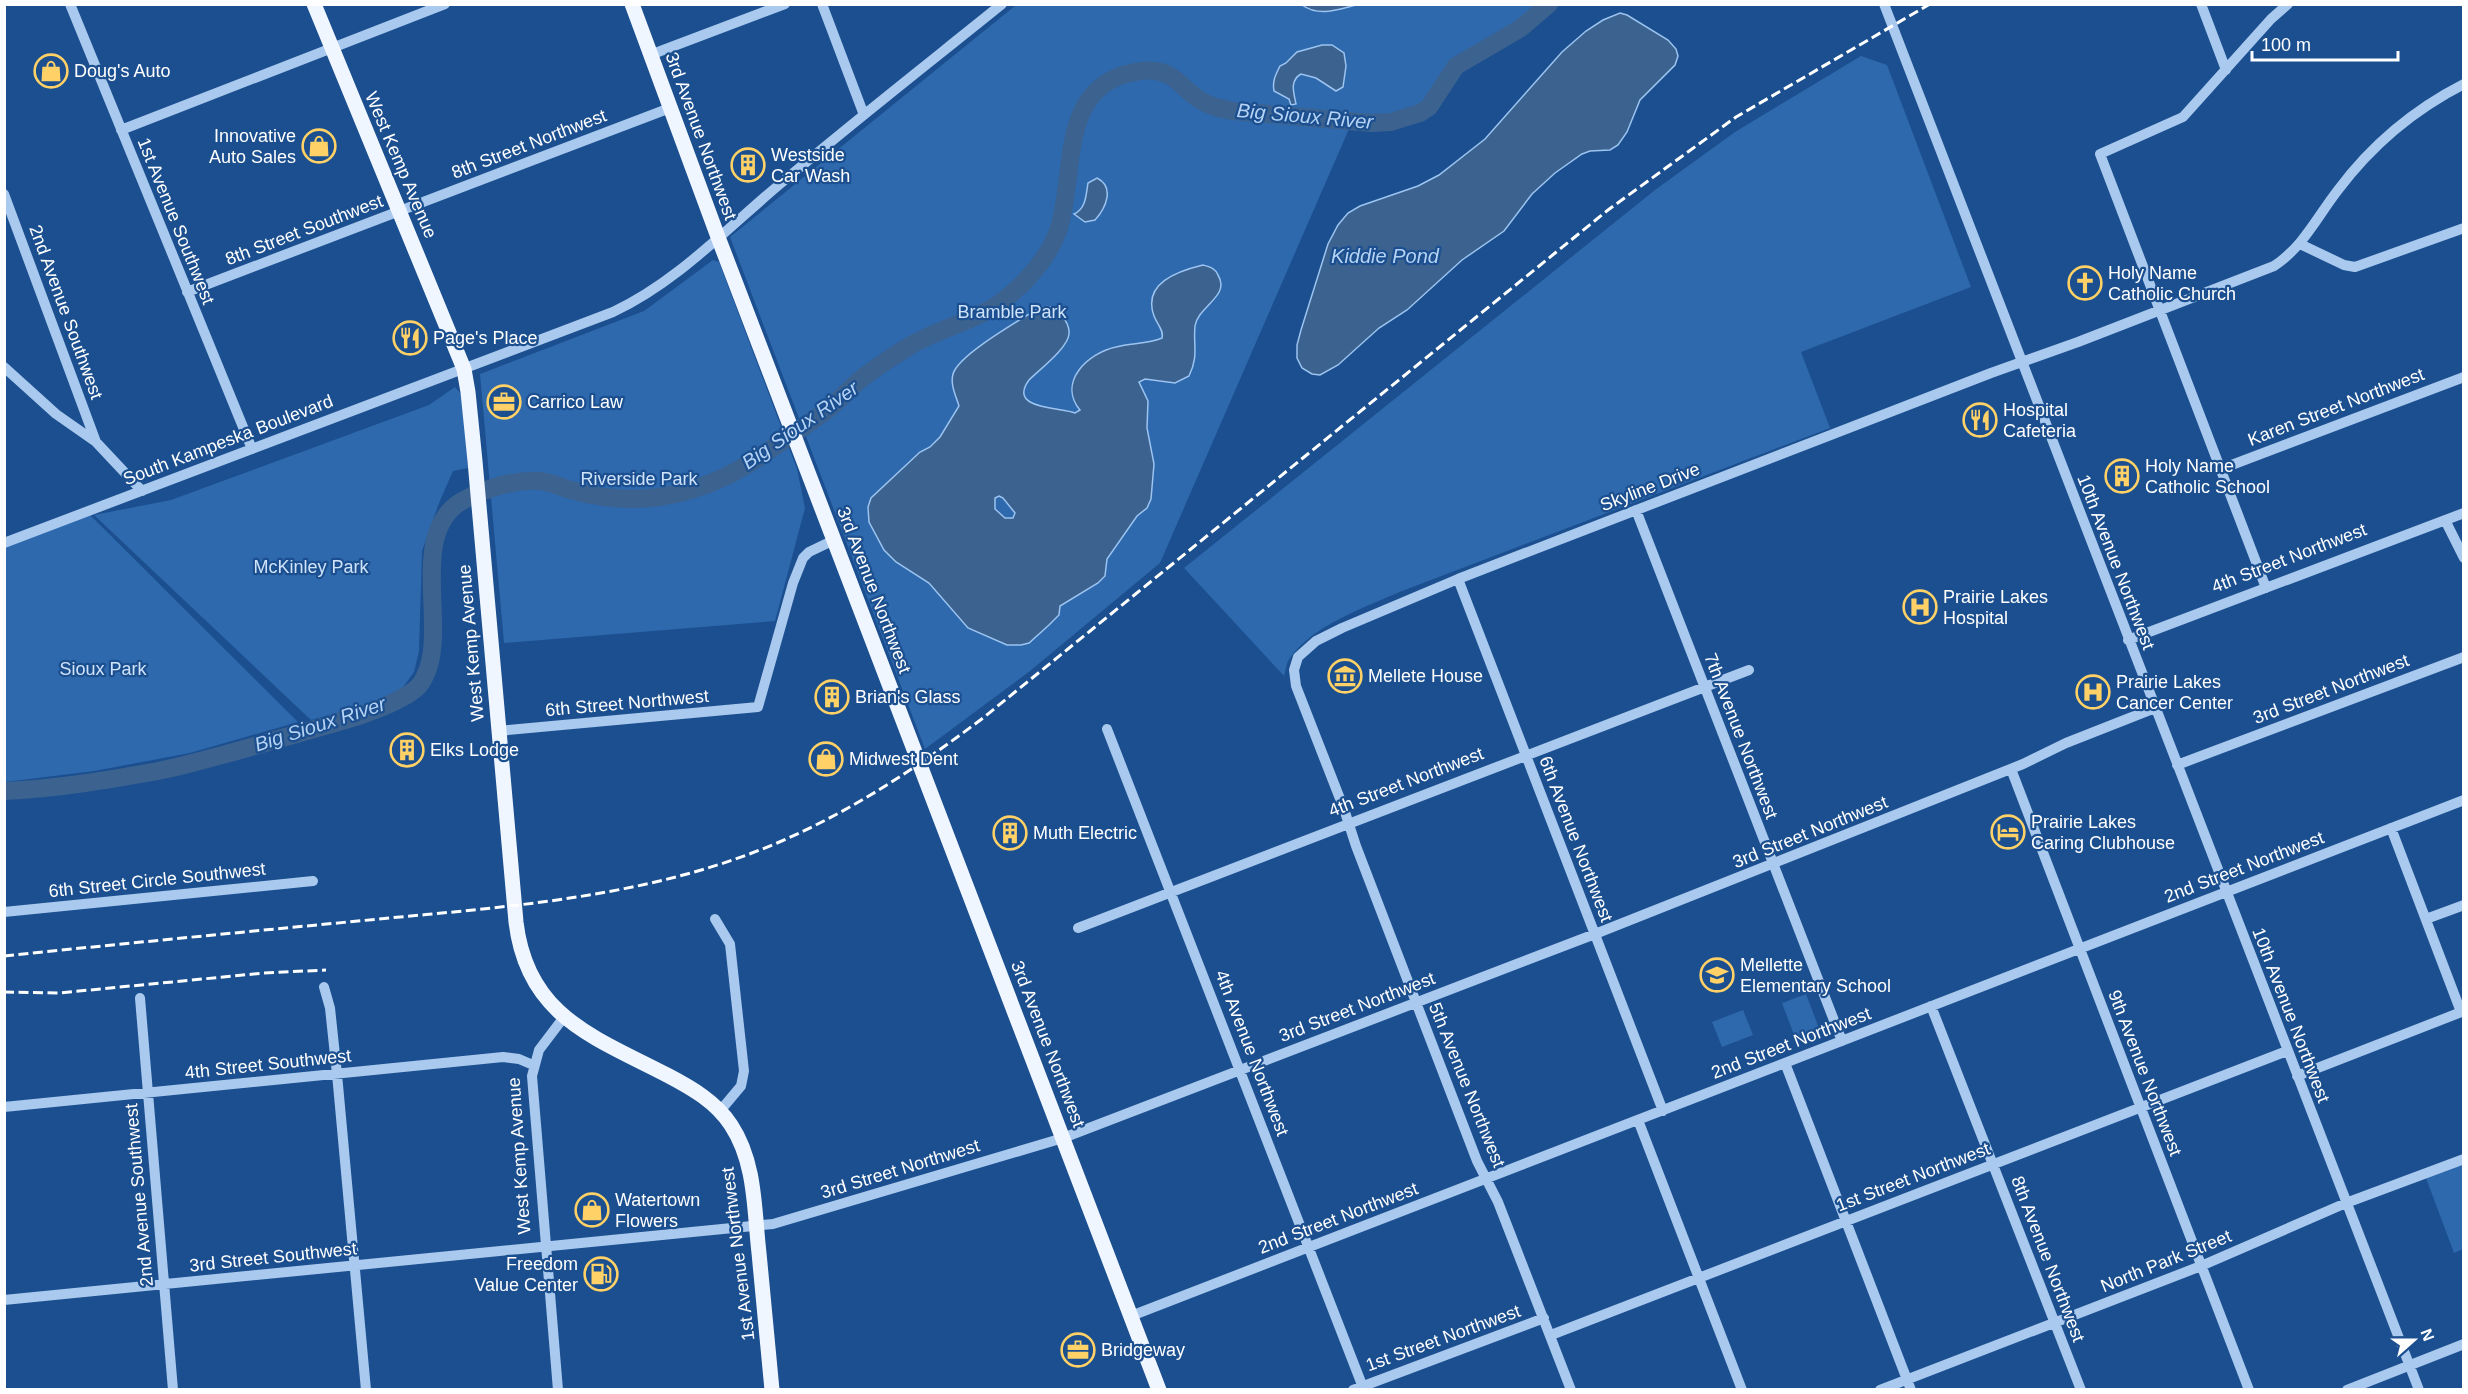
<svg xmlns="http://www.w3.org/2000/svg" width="2468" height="1394" font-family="Arial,sans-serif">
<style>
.green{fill:#2e69ad}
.water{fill:#3c6290;stroke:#9cc4f0;stroke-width:1.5;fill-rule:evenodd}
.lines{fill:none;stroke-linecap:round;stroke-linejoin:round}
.river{stroke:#3c6290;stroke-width:18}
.minor{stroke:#a9c9ee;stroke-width:10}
.major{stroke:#f0f6ff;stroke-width:15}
.rail{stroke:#fff;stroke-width:3;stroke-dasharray:10 4.5;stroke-linecap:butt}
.labels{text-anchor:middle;stroke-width:4.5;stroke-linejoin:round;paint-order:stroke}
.poi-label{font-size:18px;fill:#fff;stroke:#1b4f8f;text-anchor:start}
.street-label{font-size:18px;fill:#fff;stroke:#1b4f8f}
.park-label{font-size:18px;fill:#cfe3fa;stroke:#1b4f8f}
.water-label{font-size:20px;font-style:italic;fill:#b5d3f5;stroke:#1b4f8f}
</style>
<rect width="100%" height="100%" fill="#1b4f8f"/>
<path class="green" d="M1016 5H1549L1521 28 1456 66 1429 107 1420 113 1391 122H1352L1160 563 1030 671 925 749 730 237Z
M1861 56 1887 65 1971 287 1801 352 1830 428 1402 591C1366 607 1313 625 1290 658 1286 663 1286 670 1284 676L1184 568 1655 190 1735 132Z
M713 260 719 262 797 469 805 508 775 621 504 643 480 374 644 311Z
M455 387 462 395 468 468 453 471 439 503 422 551 419 651 414 672 401 690 390 699 311 720 94 515 171 500 429 405Z
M89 514 298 722 190 753 94 771 5 782V546Z
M1806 994 1820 1031 1796 1040 1782 1003Z
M1743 1010 1753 1035 1722 1047 1712 1022Z
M2463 1164V1249L2454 1253 2426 1178Z"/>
<path class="water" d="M1302 5H1356C1336 10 1319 17 1302 5Z
M1620 13 1627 15 1668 40 1676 49 1678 56 1675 65 1640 100 1627 132 1618 145 1610 150 1590 151 1582 154 1555 173 1532 194 1504 231 1462 260 1407 310 1379 328 1338 365 1320 375 1312 374 1302 368 1297 358V345L1301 330 1328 244 1338 225 1348 213 1360 206 1418 186 1439 175 1485 139 1562 52 1586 31 1603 20Z
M1322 45H1332L1344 53 1346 66 1343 87 1336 91 1316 78 1301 74C1289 81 1294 93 1296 104L1291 105 1289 99 1274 91C1272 81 1276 74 1280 66L1286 63 1297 52Z
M1097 178C1115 187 1106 208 1095 220L1085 222 1074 214C1086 209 1086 195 1088 183Z
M1203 265C1210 267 1215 268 1218 275 1231 296 1198 306 1195 326 1193 345 1199 356 1189 376L1175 383 1145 379 1139 382 1148 401 1147 428 1154 464 1151 499 1147 508 1137 516 1107 559 1105 576 1098 583 1060 606 1059 615 1049 625 1029 643 1021 645H1007L968 628 929 583 896 562 884 550 869 522 868 507 871 498 920 452 930 447 940 437 959 406C956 396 950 385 953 374 958 355 1020 320 1039 308 1047 305 1054 306 1060 313 1065 319 1070 326 1069 334 1068 348 1039 370 1029 380 1007 410 1061 407 1075 413L1080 410C1057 382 1088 353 1116 347 1131 343 1148 344 1162 338 1164 330 1157 324 1154 316 1142 283 1178 271 1203 265ZM999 496 1003 498 1015 513 1013 518H1005L995 509V498Z"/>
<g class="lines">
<path class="river" d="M4 791C55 789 108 780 158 771 206 761 253 746 300 733 334 723 377 713 407 695 414 691 421 685 424 678 450 631 406 534 462 501 483 489 515 479 540 481 551 482 560 487 571 490 599 498 631 501 660 497 710 489 744 469 784 440 800 429 816 419 831 407 841 398 850 388 861 379 875 368 892 357 908 347 940 327 980 321 1009 296 1029 279 1049 256 1058 231 1076 180 1058 96 1123 75 1133 72 1145 69 1155 71 1176 73 1185 92 1202 101 1211 107 1222 109 1233 111L1371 123 1391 122 1420 113 1429 107 1456 66 1521 28 1549 4"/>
<path class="minor" d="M70 4 252 449
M822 4 864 115
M1884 4 2419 1390
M2201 4 2226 70
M650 55 785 4
M121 130 445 4
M4 194 96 442
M2300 244 2344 265 2355 267 2464 228
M187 292 670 108
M4 367 56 414 96 442 142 491
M2221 469 2464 377
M1636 510 1842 1041
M2445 520 2464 558
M4 543 613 312C679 281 730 225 786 179 857 119 930 62 1002 4
M1458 579 1663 1111
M2266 588 2100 154 2183 117 2271 19 2288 4
M2128 640 2464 513
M1107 729 1364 1390
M498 731 758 707 793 583 803 558 809 552 834 540
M2177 765 2464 657
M2011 769 2249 1390
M2391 828 2461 1012
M4 912 313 881
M715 919 730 944 744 1071 741 1086 720 1111
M2426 919 2464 905
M1078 928 1749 670
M324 987 330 1008 337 1074 366 1390
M140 998 173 1390
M1931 1006 2081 1390
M1785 1063 1911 1390
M2297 1076 2464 1011
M4 1107 503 1057 519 1059 533 1065
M1638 1120 1742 1390
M4 1300 773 1224 1063 1138 1595 934 2023 764 2066 743 2155 708
M1131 1316 2464 800
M1551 1335 2287 1051
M558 1390 532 1076 539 1050 564 1017
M1353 1390 1544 1318
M1571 1390 1498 1202 1477 1161 1356 846 1344 809 1296 686 1294 670 1298 657 1316 641 1342 628 1458 579 1991 373 2078 342 2274 266C2303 247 2317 217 2338 190 2371 146 2415 109 2464 84
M1880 1390 2201 1266 2346 1203 2464 1159
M2347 1390 2464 1344"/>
<path class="major" d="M314 4 464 369 468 392 475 461 516 922C527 1016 594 1037 667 1075 692 1088 716 1102 731 1125 756 1163 754 1210 759 1253 763 1299 768 1344 772 1390
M632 4 718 237 1159 1390"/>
<path class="rail" d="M4 956C129 943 254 931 379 919 514 906 650 897 777 843 852 811 918 767 983 718L1608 210 1736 117 1930 4
M4 992 59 993 264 973 326 970"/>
</g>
<defs>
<g id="shop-ring" transform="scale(1.725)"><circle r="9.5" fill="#1b4f8f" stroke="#ffd166" stroke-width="1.5"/><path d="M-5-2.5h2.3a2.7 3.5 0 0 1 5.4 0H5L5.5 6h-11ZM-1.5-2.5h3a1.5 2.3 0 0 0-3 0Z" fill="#ffd166"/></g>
<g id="building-ring" transform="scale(1.725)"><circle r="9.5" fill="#1b4f8f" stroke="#ffd166" stroke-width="1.5"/><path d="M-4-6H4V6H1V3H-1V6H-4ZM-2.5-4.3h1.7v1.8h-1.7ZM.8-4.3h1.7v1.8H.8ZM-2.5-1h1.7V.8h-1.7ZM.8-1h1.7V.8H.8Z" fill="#ffd166"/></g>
<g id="church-ring" transform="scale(1.725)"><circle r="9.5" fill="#1b4f8f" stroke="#ffd166" stroke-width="1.5"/><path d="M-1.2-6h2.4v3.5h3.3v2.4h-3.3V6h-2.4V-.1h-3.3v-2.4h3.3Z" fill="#ffd166"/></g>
<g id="restaurant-ring" transform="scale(1.725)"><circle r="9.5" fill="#1b4f8f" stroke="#ffd166" stroke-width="1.5"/><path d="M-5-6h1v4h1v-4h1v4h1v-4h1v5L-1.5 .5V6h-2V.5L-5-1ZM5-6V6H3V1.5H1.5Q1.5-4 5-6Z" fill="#ffd166"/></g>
<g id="office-ring" transform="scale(1.725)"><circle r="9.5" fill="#1b4f8f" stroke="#ffd166" stroke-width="1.5"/><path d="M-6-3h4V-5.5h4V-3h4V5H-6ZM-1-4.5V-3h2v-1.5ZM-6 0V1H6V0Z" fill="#ffd166"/></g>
<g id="hospital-ring" transform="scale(1.725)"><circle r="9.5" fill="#1b4f8f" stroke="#ffd166" stroke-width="1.5"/><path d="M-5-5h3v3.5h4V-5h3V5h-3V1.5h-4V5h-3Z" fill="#ffd166"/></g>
<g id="museum-ring" transform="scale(1.725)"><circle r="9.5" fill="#1b4f8f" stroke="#ffd166" stroke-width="1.5"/><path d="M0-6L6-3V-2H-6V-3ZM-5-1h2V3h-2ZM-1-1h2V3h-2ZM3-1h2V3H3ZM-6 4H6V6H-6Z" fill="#ffd166"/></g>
<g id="hotel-ring" transform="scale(1.725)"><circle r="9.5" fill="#1b4f8f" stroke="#ffd166" stroke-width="1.5"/><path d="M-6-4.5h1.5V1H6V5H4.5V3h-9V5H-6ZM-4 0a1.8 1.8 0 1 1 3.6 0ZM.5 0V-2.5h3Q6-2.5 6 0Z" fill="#ffd166"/></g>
<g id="school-ring" transform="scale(1.725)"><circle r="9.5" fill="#1b4f8f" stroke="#ffd166" stroke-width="1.5"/><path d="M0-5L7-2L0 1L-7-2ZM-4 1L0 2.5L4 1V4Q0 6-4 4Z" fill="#ffd166"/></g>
<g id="fuel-ring" transform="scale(1.725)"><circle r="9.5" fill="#1b4f8f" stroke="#ffd166" stroke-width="1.5"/><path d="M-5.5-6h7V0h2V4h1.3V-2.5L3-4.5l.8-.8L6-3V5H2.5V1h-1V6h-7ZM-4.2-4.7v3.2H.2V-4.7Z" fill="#ffd166"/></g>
</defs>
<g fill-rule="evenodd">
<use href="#shop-ring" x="51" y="71"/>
<use href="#shop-ring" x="319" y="146"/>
<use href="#building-ring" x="748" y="165"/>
<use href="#church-ring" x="2085" y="283"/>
<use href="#restaurant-ring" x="410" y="338"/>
<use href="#office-ring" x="504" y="402"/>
<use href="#restaurant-ring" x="1980" y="420"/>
<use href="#building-ring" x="2122" y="476"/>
<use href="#hospital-ring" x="1920" y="607"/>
<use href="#museum-ring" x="1345" y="676"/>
<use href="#hospital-ring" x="2093" y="692"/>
<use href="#building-ring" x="832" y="697"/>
<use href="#building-ring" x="407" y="750"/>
<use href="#shop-ring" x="826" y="759"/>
<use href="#hotel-ring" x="2008" y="832"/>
<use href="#building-ring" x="1010" y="833"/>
<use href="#school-ring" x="1717" y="975"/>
<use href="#shop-ring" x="592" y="1210"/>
<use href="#fuel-ring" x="601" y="1274"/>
<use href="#office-ring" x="1078" y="1350"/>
</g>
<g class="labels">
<g class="poi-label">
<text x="74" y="77">Doug's Auto</text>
<text x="296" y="142" text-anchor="end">Innovative<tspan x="296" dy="21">Auto Sales</tspan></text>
<text x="771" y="161">Westside<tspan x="771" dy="21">Car Wash</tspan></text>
<text x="2108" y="279">Holy Name<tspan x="2108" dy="21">Catholic Church</tspan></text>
<text x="433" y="344">Page's Place</text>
<text x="527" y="408">Carrico Law</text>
<text x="2003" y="416">Hospital<tspan x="2003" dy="21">Cafeteria</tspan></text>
<text x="2145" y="472">Holy Name<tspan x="2145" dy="21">Catholic School</tspan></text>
<text x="1943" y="603">Prairie Lakes<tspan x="1943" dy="21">Hospital</tspan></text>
<text x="1368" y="682">Mellete House</text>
<text x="2116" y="688">Prairie Lakes<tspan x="2116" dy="21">Cancer Center</tspan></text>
<text x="855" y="703">Brian's Glass</text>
<text x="430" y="756">Elks Lodge</text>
<text x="849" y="765">Midwest Dent</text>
<text x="2031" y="828">Prairie Lakes<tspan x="2031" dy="21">Caring Clubhouse</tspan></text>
<text x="1033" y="839">Muth Electric</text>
<text x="1740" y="971">Mellette<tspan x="1740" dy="21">Elementary School</tspan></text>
<text x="615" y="1206">Watertown<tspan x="615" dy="21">Flowers</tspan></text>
<text x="578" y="1270" text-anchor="end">Freedom<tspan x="578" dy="21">Value Center</tspan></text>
<text x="1101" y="1356">Bridgeway</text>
</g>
<g class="street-label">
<text transform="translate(701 136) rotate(70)" y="6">3rd Avenue Northwest</text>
<text transform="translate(529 144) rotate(-21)" y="6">8th Street Northwest</text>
<text transform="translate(401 165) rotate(67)" y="6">West Kemp Avenue</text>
<text transform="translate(176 221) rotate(68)" y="6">1st Avenue Southwest</text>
<text transform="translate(304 230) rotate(-21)" y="6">8th Street Southwest</text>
<text transform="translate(66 312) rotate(70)" y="6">2nd Avenue Southwest</text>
<text transform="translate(2336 407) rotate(-21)" y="6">Karen Street Northwest</text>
<text transform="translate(228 440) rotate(-21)" y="6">South Kampeska Boulevard</text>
<text transform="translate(1650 487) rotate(-21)" y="6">Skyline Drive</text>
<text transform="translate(2289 558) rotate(-21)" y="6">4th Street Northwest</text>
<text transform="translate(2116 562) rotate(69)" y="6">10th Avenue Northwest</text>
<text transform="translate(874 590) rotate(69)" y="6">3rd Avenue Northwest</text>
<text transform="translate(471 643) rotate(-95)" y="6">West Kemp Avenue</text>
<text transform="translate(2331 689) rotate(-21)" y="6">3rd Street Northwest</text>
<text transform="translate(627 703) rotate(-5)" y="6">6th Street Northwest</text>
<text transform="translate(1741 736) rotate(69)" y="6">7th Avenue Northwest</text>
<text transform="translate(1406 782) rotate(-21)" y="6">4th Street Northwest</text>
<text transform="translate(1810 832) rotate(-22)" y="6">3rd Street Northwest</text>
<text transform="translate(1576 839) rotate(69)" y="6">6th Avenue Northwest</text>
<text transform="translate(2244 867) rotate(-21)" y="6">2nd Street Northwest</text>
<text transform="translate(157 880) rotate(-6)" y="6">6th Street Circle Southwest</text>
<text transform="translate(1357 1007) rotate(-21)" y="6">3rd Street Northwest</text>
<text transform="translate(2291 1015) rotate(69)" y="6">10th Avenue Northwest</text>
<text transform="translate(1791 1043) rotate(-21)" y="6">2nd Street Northwest</text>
<text transform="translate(1048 1044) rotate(69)" y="6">3rd Avenue Northwest</text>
<text transform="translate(1252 1053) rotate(69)" y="6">4th Avenue Northwest</text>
<text transform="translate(268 1064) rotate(-6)" y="6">4th Street Southwest</text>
<text transform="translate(2145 1073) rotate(69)" y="6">9th Avenue Northwest</text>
<text transform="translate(1467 1085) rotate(68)" y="6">5th Avenue Northwest</text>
<text transform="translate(519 1156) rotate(-94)" y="6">West Kemp Avenue</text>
<text transform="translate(900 1169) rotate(-17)" y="6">3rd Street Northwest</text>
<text transform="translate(1913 1177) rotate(-21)" y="6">1st Street Northwest</text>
<text transform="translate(139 1195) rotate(-95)" y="6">2nd Avenue Southwest</text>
<text transform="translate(1338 1218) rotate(-21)" y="6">2nd Street Northwest</text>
<text transform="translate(738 1254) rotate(-97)" y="6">1st Avenue Northwest</text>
<text transform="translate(273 1257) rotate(-6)" y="6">3rd Street Southwest</text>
<text transform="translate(2048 1259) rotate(69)" y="6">8th Avenue Northwest</text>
<text transform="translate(2166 1261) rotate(-22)" y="6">North Park Street</text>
<text transform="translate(1443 1338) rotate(-20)" y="6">1st Street Northwest</text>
</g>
<g class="park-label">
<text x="1012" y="318">Bramble Park</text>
<text x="639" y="485">Riverside Park</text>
<text x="311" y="573">McKinley Park</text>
<text x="103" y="675">Sioux Park</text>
</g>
<g class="water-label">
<text transform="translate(1305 116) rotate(5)" y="7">Big Sioux River</text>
<text x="1385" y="263">Kiddie Pond</text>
<text transform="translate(800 425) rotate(-35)" y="7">Big Sioux River</text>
<text transform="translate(320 724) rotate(-18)" y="7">Big Sioux River</text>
</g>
</g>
<rect width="2468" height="1394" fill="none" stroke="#ffffff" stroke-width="12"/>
<g transform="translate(2414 1340) rotate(69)" stroke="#1b4f8f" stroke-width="4.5" paint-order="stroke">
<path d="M0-4.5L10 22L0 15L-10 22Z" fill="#ffffff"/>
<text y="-9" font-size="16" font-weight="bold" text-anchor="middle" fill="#ffffff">N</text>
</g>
<path d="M2252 51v9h146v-9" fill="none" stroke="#ffffff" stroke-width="3"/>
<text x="2261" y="51" font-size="18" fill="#ffffff" stroke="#1b4f8f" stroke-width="4.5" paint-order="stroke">100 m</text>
</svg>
